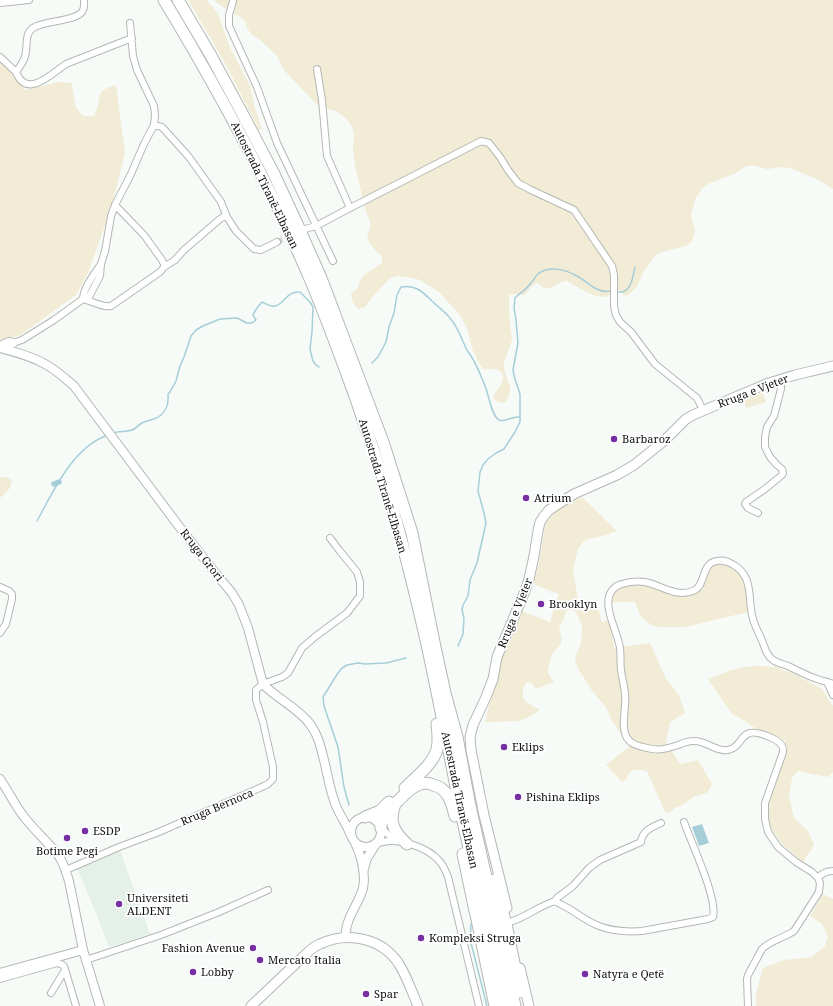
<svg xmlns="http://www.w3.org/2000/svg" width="833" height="1006" font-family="'Noto Serif',serif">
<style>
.built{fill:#e5f0e8}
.green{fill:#f2ebd6}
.water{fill:#a6ced9}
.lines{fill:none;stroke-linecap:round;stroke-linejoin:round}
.stream{stroke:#a6ced9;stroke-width:1.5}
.canal{stroke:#a6ced9;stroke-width:5.5}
.street-tunnel{stroke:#d3d8d4;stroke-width:6;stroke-dasharray:6 3;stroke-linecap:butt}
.street-casing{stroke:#b3b8b4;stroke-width:8}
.secondary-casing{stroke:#b3b8b4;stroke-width:10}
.primary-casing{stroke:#b3b8b4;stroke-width:11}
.highway-casing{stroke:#b3b8b4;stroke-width:13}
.street{stroke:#fff;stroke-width:6}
.secondary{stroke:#fff;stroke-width:8}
.primary{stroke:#fff;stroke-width:9}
.highway{stroke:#fff;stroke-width:11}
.poi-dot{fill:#762fa2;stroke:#fff;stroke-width:1.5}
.labels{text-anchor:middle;stroke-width:3.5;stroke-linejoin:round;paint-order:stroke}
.street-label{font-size:11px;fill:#0e100e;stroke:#fff}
.poi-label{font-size:11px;fill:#0e100e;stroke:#fff;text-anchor:start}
</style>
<rect width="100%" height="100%" fill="#f6fbf7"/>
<path class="built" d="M120 850 150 934 109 947 98 918 77 868Z"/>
<path class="green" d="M188 0H207L218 14 230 48 234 55 250 86 255 108 262 129 259 130 225 63Z
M213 0H833V189L819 180 790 168 782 167 767 169 752 165 744 167 738 172 731 175 710 183 704 187 699 193 695 200 691 214 693 224 695 228 694 235 692 241 686 246 659 253 653 258 644 271 636 288 628 295 624 296C618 284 611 298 602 297 589 295 578 287 567 281 558 280 550 293 542 287 540 286 539 284 538 283L534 284 524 295 513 294 509 295C509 304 509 314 510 323 510 328 512 333 512 339 511 348 504 356 504 366 504 380 516 385 506 402 501 404 496 402 493 398 495 389 508 382 501 372 499 371 498 369 496 369 492 368 488 370 483 369L479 363 472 349 470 338 467 328 460 315 439 292 420 280 413 278 397 276 390 278 374 295 365 307 358 309 353 303 351 294 358 288 360 281 364 275 382 263V256L376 251 371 245 367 238 371 224 365 209 355 165 353 149 354 134 352 127 348 120 336 111 322 107 315 103 284 70 277 56 259 39 252 35 247 28 245 21 239 16 232 13Z
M0 57 25 90 59 82 72 83 73 92 76 108 83 116H94L98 106 100 95 102 91 107 88 116 85 125 153 111 209 88 273 76 295 19 336 0 340Z
M763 393 766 402 746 408 744 399Z
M0 477C5 477 9 477 12 481L10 488 0 498Z
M582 497 617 531 603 536 588 539 582 543 578 549 573 570 578 600C596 599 598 606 602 622L610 620 614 648 650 643 666 679 679 695 685 713 670 722 666 742 680 764 698 760 712 784 707 793 695 796 682 805 675 808 669 813 665 812 647 771C635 769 631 767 626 780L622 782 606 765 629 747 610 717 606 707 598 698 590 688 578 668 575 660 576 655 581 644 582 626 577 614 575 611 572 610H567L563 621 559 628C560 633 562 637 561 643 559 647 556 650 553 653 551 656 551 659 550 662 546 672 548 674 554 682L536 689 531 683 527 682C524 685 523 687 523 691 520 702 532 705 540 710L529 717 518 721 485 722 502 655 521 611 550 622 559 594 533 584 538 567 546 522 559 508Z
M718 563C748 568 748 586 748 612L685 627H659L653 626 641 617 635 602H610V596L615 590 626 585 637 584 647 586 669 594 686 597 695 594 702 590 709 566Z
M758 666 776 667 798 676 822 689 833 706V772L828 777 798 771 792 778 789 796 794 818 808 831 814 845 803 862 783 845 770 827 767 812 769 802 787 748 785 741 779 737 756 729 745 721 732 714 708 679 732 670 745 667Z
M823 894 833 899V1006H756V993L763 968 784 960 812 957 825 946 828 937 822 924 810 916Z"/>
<path class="water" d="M702 824 709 843 699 846 692 827Z"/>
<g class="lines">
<path class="stream" d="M617 292C631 295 633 277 635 267
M372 363 378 357 386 342 389 327 394 313 397 295 401 287C415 284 423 292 432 301 438 307 445 312 450 318 458 327 461 338 466 348 467 351 469 353 471 356 477 365 481 376 485 386 489 395 491 415 499 420 504 423 512 416 519 417
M113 433C119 431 126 432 132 430 136 429 138 425 142 423 145 421 148 421 151 420 165 416 169 407 168 394L170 392 176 381 180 366 184 357 191 336 196 330 203 326 220 319 237 318 247 323H252L256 320 253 315C255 310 258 306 262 302 266 304 270 307 275 306 284 305 286 291 300 292L310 302 313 307 312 332 310 349 313 361 316 365 319 367
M37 521C54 490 73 447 108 435
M458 646 461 639 463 634 464 618 462 610 463 605 468 596 470 580 477 563 486 523 484 513 478 491 480 472 483 465 488 459 496 453 504 449 515 432 520 422V394L515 379 513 370 518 343 516 320 514 308 515 298C520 293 527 289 531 283 534 280 535 276 539 273 550 266 564 269 575 275 588 281 596 294 611 291
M349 805 344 787 338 747 324 706 323 697 338 673 342 668 347 665 358 663 365 664 386 663 406 658
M472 922 471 925 470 939 487 1006"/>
<path class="canal" d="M54 484 59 482"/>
<path class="street-tunnel" d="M277 242 293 235"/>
<g class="street-casing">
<path id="street" d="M84 0C84 4 85 8 82 12 74 22 44 20 33 28 23 35 29 49 24 59 22 64 19 68 16 72 27 100 52 73 66 64L132 38
M233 1 229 15V26L257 87 277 143 333 261
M0 3 29 0
M0 57 16 72
M317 69 322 100 327 156 350 208 409 178 481 141 489 143 500 157 508 170 518 183 531 190 574 210 612 266 614 275V306L616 315 620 322 631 332 655 364 697 398 703 410
M154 125 162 127 189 157 221 202 227 217 236 231 254 249 261 250 277 242
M305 229 316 226 350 208
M164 267 175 260 184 250 220 219 223 217H227
M83 299C92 301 102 308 111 306L160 272 164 267V264L162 260 144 235 115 205
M83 299C83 288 95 273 101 264
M11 345 13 343 22 340 54 320 83 299 89 297 100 276 101 264 105 251 108 234 111 216 115 205 131 174 144 144 154 125 155 115 154 106 137 70 133 56 130 23
M758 513 748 508 745 504 746 502 765 489 782 475 783 473 782 469 777 465 770 457 765 447V437L767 427 774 416 781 389V379
M0 587 9 591 12 594V599L6 624 0 633
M827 682 833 695
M381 828 390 836 400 841
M376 844C395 836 428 846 441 863 444 867 446 872 448 877L479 1006
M66 870 119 847 159 832 264 786 268 784 273 779V767L263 722 256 700V690L263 684 282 677 288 673 302 648 316 636 347 613 360 596V582L357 572 339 550 330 538
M818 878C822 873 826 871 833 871
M555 901 557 898 573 886 589 868 600 860 641 842C642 831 652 827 661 823
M510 922C526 917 539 906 555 901 558 903 562 905 566 907 577 913 586 921 599 926 612 931 628 932 642 931L708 919 713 917C718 899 691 842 684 822
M86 960 161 935 219 912 268 890
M0 979 57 963 61 964 64 966 76 1006
M51 993 65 970
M748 1006 747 979 748 975 762 949C771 940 784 938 794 931L819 892 820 883 818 878 812 872 796 862 778 847 768 832 765 819V803L782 755C783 752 784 749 782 746 779 739 757 731 750 733 740 735 740 748 728 750 715 752 706 740 693 741 688 741 683 743 678 745 663 750 658 751 643 747 636 745 631 744 627 738 620 726 627 706 625 693 624 685 622 678 621 670 620 663 621 655 620 648 618 634 605 610 609 597 610 591 616 585 622 584 628 582 638 581 645 582 661 585 677 599 695 590 706 584 701 563 717 561 722 560 727 561 732 564 755 576 747 599 753 619 755 627 760 635 763 643 765 649 767 656 773 660 777 663 783 664 788 666 799 671 809 677 820 680 825 682 829 682 833 684"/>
</g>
<g class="secondary-casing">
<path id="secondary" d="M0 346 9 342 13 343
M0 348C16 352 31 356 45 364 56 370 65 378 74 386L181 529 216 574 232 593 239 605 248 628 263 684C277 699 297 707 310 724 319 736 321 749 325 764 328 777 330 790 335 803 339 815 347 824 351 836
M0 779C9 792 15 806 25 818 35 831 48 842 58 855 64 863 66 872 69 881L83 950 100 1006
M351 832a15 15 0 1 1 30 0a15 15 0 1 1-30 0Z
M364 869 367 858 376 844
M345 937C346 932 346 927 348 922 352 910 360 900 363 888 366 875 361 854 355 843
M0 973 83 950"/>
</g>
<g class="primary-casing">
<path id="primary" d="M507 908 484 815 471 750 470 737 473 725 486 697 493 679 497 657 525 591 529 579 534 556 538 531 540 522 544 516 549 510 563 501 574 494 617 475 634 465 664 441 686 419 693 415 766 384 795 375 833 366
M520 968 529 1006
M251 1006 306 954C310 950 315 946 320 944 348 931 382 938 399 964 407 977 412 992 418 1006"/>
</g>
<g class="highway-casing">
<path id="highway" d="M164 0C219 91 269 183 311 281 327 319 341 358 355 396 367 432 380 467 391 503 405 551 417 600 428 649 440 705 451 761 462 817 476 881 491 943 506 1006
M178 0 210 54 242 113 274 174 298 226 321 278 383 442 412 533 435 647 445 693 457 737 470 806 515 1006
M405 788C415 778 434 763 437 749 439 741 438 732 437 724
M395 804C388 822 394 832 407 844
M365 817 380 811 389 802
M381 828C380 817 391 807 399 800 404 795 410 788 418 785 423 783 429 783 433 785 448 788 452 803 455 816
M463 854 475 911
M494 880 506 924 520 992
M474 905 495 1006"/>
</g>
<use href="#street" class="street"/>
<use href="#secondary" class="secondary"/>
<use href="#primary" class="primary"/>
<use href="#highway" class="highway"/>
</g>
<g class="poi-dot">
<circle cx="614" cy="439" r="4"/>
<circle cx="526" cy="498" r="4"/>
<circle cx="541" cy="604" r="4"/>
<circle cx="504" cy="747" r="4"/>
<circle cx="518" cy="797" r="4"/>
<circle cx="85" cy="831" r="4"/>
<circle cx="67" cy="838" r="4"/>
<circle cx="119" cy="904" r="4"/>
<circle cx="421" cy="938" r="4"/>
<circle cx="253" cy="948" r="4"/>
<circle cx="260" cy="960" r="4"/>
<circle cx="193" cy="972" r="4"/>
<circle cx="585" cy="974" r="4"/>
<circle cx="366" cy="994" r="4"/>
</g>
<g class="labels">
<g class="street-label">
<text transform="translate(265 185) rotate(64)" y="4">Autostrada Tiranë-Elbasan</text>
<text transform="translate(753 391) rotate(-21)" y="4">Rruga e Vjeter</text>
<text transform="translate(383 486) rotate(73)" y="4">Autostrada Tiranë-Elbasan</text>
<text transform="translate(202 555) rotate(52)" y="4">Rruga Grori</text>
<text transform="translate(515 613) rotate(-68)" y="4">Rruga e Vjeter</text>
<text transform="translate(460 800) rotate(78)" y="4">Autostrada Tiranë-Elbasan</text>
<text transform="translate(217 807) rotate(-23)" y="4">Rruga Bernoca</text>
</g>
<g class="poi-label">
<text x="622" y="443">Barbaroz</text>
<text x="534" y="502">Atrium</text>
<text x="549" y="608">Brooklyn</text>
<text x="512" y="751">Eklips</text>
<text x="526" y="801">Pishina Eklips</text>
<text x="93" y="835">ESDP</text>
<text x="67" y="855" text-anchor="middle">Botime Pegi</text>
<text x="127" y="902">Universiteti<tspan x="127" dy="13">ALDENT</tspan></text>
<text x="429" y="942">Kompleksi Struga</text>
<text x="245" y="952" text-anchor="end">Fashion Avenue</text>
<text x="268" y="964">Mercato Italia</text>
<text x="201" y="976">Lobby</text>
<text x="593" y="978">Natyra e Qetë</text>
<text x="374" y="998">Spar</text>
</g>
</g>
</svg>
